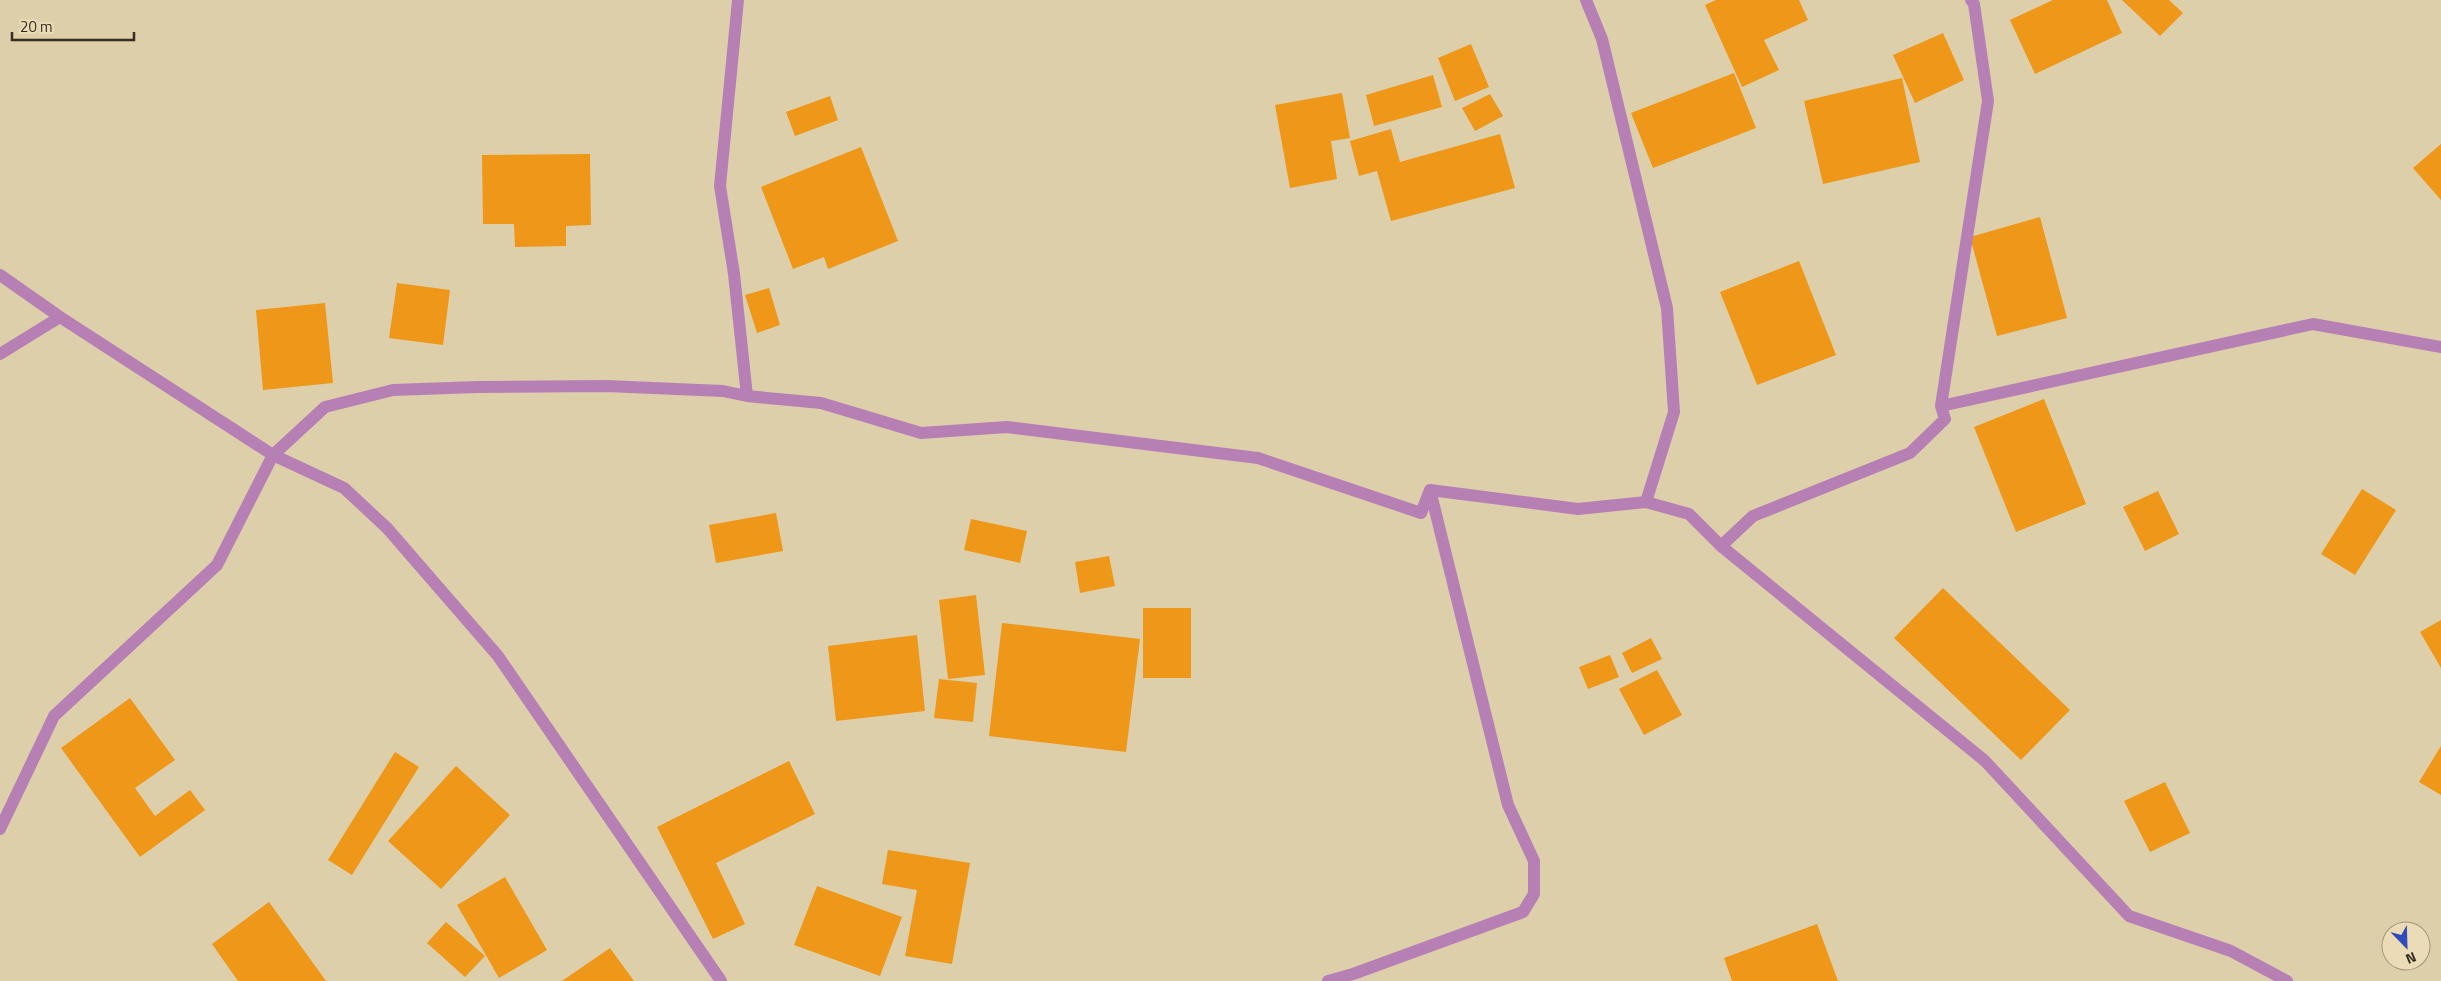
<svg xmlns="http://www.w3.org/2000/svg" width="2441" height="981" font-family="'Titillium Web',sans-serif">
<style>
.building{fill:#ee9718}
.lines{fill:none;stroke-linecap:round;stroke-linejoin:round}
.minor{stroke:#b780b5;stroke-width:12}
</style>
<rect width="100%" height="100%" fill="#decfab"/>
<path class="building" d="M1716 0H1799L1808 20 1764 40 1779 70 1742 87 1705 5Z
M2053 0H2107L2122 33 2035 74 2010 20Z
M2122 0H2169L2183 13 2160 36Z
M1943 33 1964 80 1915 103 1893 55Z
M1471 44 1489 87 1455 101 1438 58Z
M1734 73 1756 128 1653 168 1631 113Z
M1433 75 1442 107 1374 126 1366 95Z
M1902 78 1920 162 1823 184 1804 101Z
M1342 93 1350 138 1331 141 1337 179 1290 188 1275 105Z
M1490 94 1503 116 1475 131 1462 108Z
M830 96 838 120 795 136 786 112Z
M1391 129 1400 162 1500 134 1515 188 1391 221 1377 171 1359 176 1350 141Z
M2441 144V200L2413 168Z
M861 147 898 241 828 269 824 257 793 269 761 187Z
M590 154 591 225 566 226V246L515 247 514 224H483L482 155Z
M2040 217 2067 318 1997 336 1970 237Z
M1799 261 1836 355 1757 385 1720 292Z
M397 283 450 290 443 345 389 338Z
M769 288 780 325 757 333 745 295Z
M325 303 333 383 263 390 256 310Z
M2044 399 2086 504 2016 532 1974 427Z
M2362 489 2396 510 2355 575 2321 554Z
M2158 491 2179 534 2145 551 2123 507Z
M776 513 783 551 716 563 709 525Z
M971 519 1027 531 1020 563 964 550Z
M1109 556 1115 586 1080 593 1075 562Z
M1943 588 2070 710 2021 760 1894 638Z
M976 595 985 675 948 679 939 600Z
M1143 608H1191V678H1143Z
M2441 620V668L2420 632Z
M1002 623 1140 639 1126 752 989 736Z
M917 635 925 711 836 721 828 646Z
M1651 638 1662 659 1632 673 1622 653Z
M1610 655 1619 677 1588 689 1579 667Z
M1657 670 1682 715 1644 735 1619 689Z
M939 679 977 683 973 722 934 718Z
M130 698 175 760 135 788 155 816 190 790 205 810 140 857 61 748Z
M2441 746V795L2419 782Z
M395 752 419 767 352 875 328 860Z
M789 761 815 814 716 863 745 924 713 939 657 827Z
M456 766 510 815 441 889 388 841Z
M2165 782 2190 833 2150 852 2124 801Z
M888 850 970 863 952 964 905 956 917 890 882 884Z
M505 877 547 950 499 978 457 905Z
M817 886 902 917 880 976 794 945Z
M269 902 326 981H238L212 944Z
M446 922 485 956 465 977 427 943Z
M1817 924 1838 981H1732L1724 958Z
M610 948 634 981H562Z"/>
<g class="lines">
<path class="minor" d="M738 0 720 186 734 274 747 396 821 403 921 433 1007 427 1258 458 1421 513 1430 490 1578 509 1646 502 1689 514 1721 546 1985 761 2129 916 2231 951 2287 981
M1586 0 1602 39 1667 308 1674 412 1646 502
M0 275 60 317 273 455 344 488 387 528 498 656 721 981
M0 354 60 317
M1941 406 2313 324 2441 347
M1721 546 1753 516 1910 453 1945 419 1941 406 1988 101 1974 4 1971 0
M0 829 54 716 217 565 273 455 325 407 393 390 477 387 606 386 723 391 747 396
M1328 981 1353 974 1523 912 1534 894V861L1508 805 1430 490"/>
</g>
<g transform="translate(2406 946) rotate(157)"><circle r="24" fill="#ebdcb7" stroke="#a2967b"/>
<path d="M0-4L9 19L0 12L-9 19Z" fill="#2f4bbb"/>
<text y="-8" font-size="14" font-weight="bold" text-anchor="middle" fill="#342e20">N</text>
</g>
<path d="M12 32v8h122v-8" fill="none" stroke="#342e20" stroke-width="2.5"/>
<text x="20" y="32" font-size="15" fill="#342e20" stroke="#ebdcb7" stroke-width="4" paint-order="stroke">20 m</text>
</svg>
